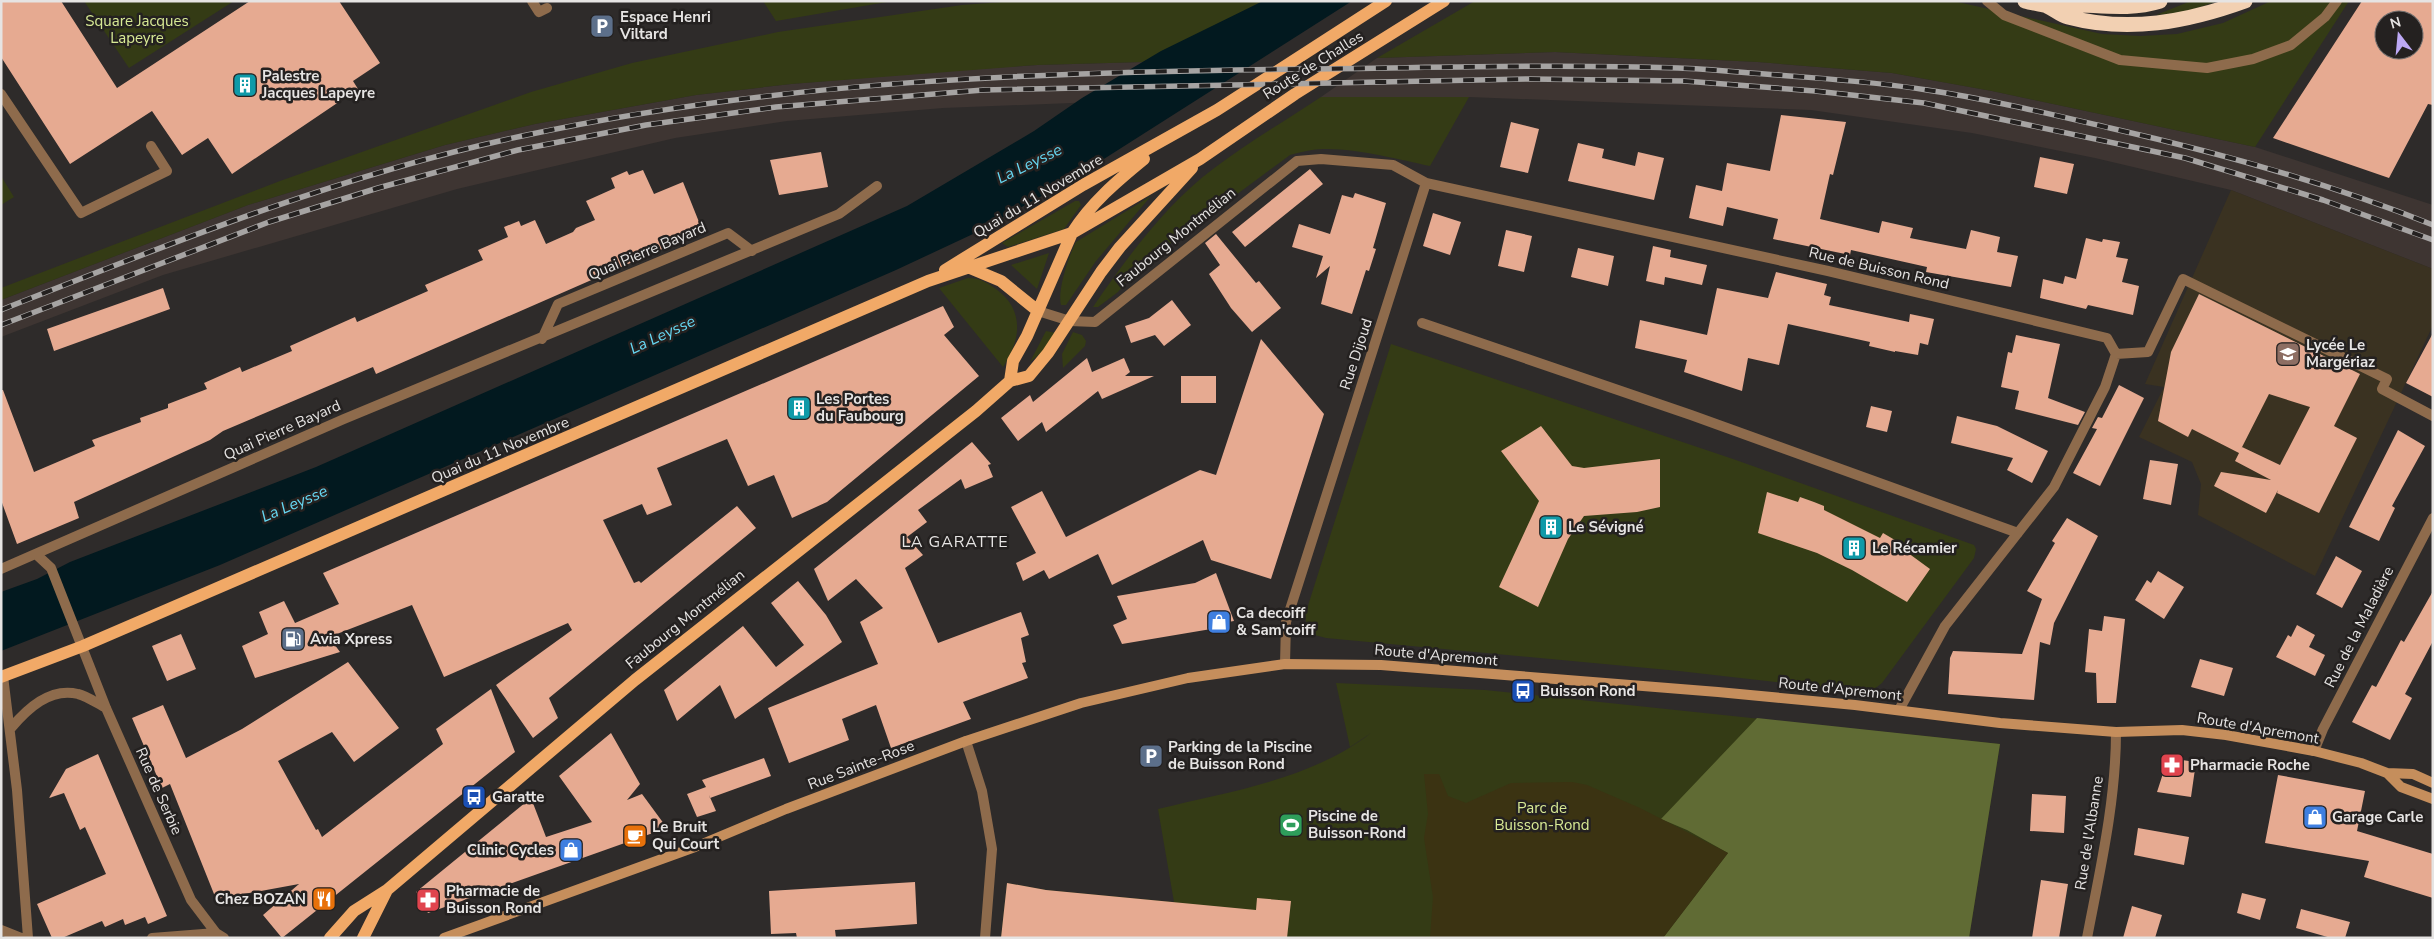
<svg xmlns="http://www.w3.org/2000/svg" width="2434" height="939" font-family="'Nunito Sans',sans-serif">
<style>
.built{fill:#3e3532}
.education{fill:#3a3221}
.green{fill:#343b15}
.forest{fill:#606b34}
.sand{fill:#3b3312}
.water{fill:#02191f}
.building{fill:#e6aa91;fill-rule:evenodd}
.lines{fill:none;stroke-linecap:round;stroke-linejoin:round}
.street{stroke:#8e6b4c;stroke-width:10}
.secondary{stroke:#c58e5c;stroke-width:10}
.primary{stroke:#f1a967;stroke-width:12}
.highway{stroke:#f2d0b2;stroke-width:15}
.rail-casing{stroke:#a6a4a3;stroke-width:5.5}
.rail{stroke:#242120;stroke-width:4;stroke-dasharray:11;stroke-linecap:butt}
.labels{text-anchor:middle;stroke-width:5;stroke-linejoin:round;paint-order:stroke}
.poi-label{font-size:15px;font-weight:bold;fill:#e6e4e3;stroke:#242120;text-anchor:start}
.park-label{font-size:15px;fill:#d8ea95;stroke:#242120}
.street-label{font-size:15px;fill:#e6e4e3;stroke:#242120}
.water-label{font-size:16px;font-style:italic;fill:#67d8f3;stroke:#242120}
.neighbourhood-label{font-size:16px;letter-spacing:1px;fill:#e6e4e3;stroke:#242120}
</style>
<rect width="100%" height="100%" fill="#2e2b2a"/>
<path class="built" d="M1555 52 1758 62 1892 73 1992 91 2255 147 2433 205V269L2231 190 2095 158 1972 133 1811 110 1469 97H1321L1377 58Z
M1143 62H1161L1096 102 943 108 787 121 675 138 457 189 163 275 1 337V300L248 205 445 145 535 124 696 95 791 84 933 72 1037 65Z"/>
<path class="education" d="M2231 190 2433 269V325L2315 576 2198 515 2201 484 2192 462 2139 437 2164 387 2145 384Z"/>
<path class="green" d="M84 1H234L129 68Z
M763 1H893L776 21Z
M1016 1H1263L1143 62 1037 65 791 84 696 95 535 124 445 145 248 205 1 300V288L280 181 531 92 632 63 778 32 962 5Z
M1475 1H1953L2102 34 2140 36 2177 34 2223 23 2271 1H2349L2255 147 1992 91 1892 73 1758 62 1555 52 1377 58Z
M2191 1H2218L2185 12 2156 15Z
M1321 97H1469L1430 166C1397 159 1344 145 1312 150 1305 151 1297 153 1290 155L1136 269 1118 292 1098 307H1093C1125 260 1167 203 1213 169 1247 143 1285 121 1321 97Z
M1 176 14 197 1 205Z
M1151 196 1096 261 1066 305H1061C1057 291 1069 255 1076 242Z
M1075 201H1079L1081 205 1064 229 1008 247 1002 243Z
M1049 253 1037 289 1011 265Z
M968 278C980 278 986 282 996 289 1025 310 1021 340 1003 367L939 288Z
M1046 331 1056 333 1043 351 1030 362Z
M1073 332 1082 335 1086 341 1085 346 1063 368 1062 354Z
M1391 344 1733 459 1974 545 1976 549 1974 558 1882 683 1873 690 1863 692 1679 671 1326 638 1311 634 1307 627 1305 615Z
M1336 683 1485 690 2000 744 1969 938H1001L1007 883 1046 890 1174 902 1158 809C1231 791 1310 780 1371 733L1350 747Z"/>
<path class="forest" d="M1757 718 2000 744 1969 938H1663L1728 853 1687 830 1661 819Z"/>
<path class="sand" d="M1424 774H1439L1448 796 1466 803 1511 783 1572 782 1587 785 1640 808 1728 853 1663 938H1430L1433 897 1424 838 1428 814Z"/>
<path class="water" d="M1263 1H1352L1074 178 973 234 896 270 220 565 1 651V592L37 579 70 562 316 467 907 206 1034 131 1082 98 1161 51Z"/>
<path class="building" d="M1 1H61L117 88 250 1H339L380 63 353 81 358 89 232 174 208 138 182 155 152 111 70 164 1 57Z
M2362 1H2433V105L2428 104 2389 178 2273 138ZM2384 20H2414V50H2384Z
M1781 115 1846 122 1833 175 1830 174 1820 219 1879 233 1882 221 1913 228 1910 238 1966 249 1971 230 2000 237 1997 252 2018 256 2011 287 1926 272 1927 267 1851 250 1850 255 1773 239 1778 219 1727 207 1723 226 1689 218 1696 185 1722 191 1727 163 1770 171Z
M1511 122 1539 129 1528 173 1500 167Z
M1578 143 1604 149 1602 158 1635 166 1638 152 1664 158 1654 200 1568 181Z
M821 152 828 187 779 195 770 160Z
M2040 157 2074 164 2067 194 2034 187Z
M1310 169 1323 184 1245 247 1232 232Z
M643 170 654 194 683 182 701 227 697 229 699 233 376 374 373 367 223 431 210 440 74 502 79 518 17 544 1 500V390H3L34 472 95 446 92 440 141 422 140 418 168 408V404L207 389 204 383 240 367 242 372 292 351 290 346 355 317 357 322 428 291 425 285 483 260 478 250 508 237 504 227 519 221 521 226 535 220 546 244 573 232 576 228 595 220 586 201 615 188 611 178 627 171 629 175Z
M1355 193 1386 203 1373 248 1376 249 1369 271 1366 270 1352 314 1321 304 1330 266 1316 278 1323 256 1292 247 1299 224 1330 234 1342 195 1353 198Z
M1433 213 1461 222 1450 255 1423 246Z
M1506 230 1532 236 1524 272 1498 266Z
M1216 234 1256 283 1259 281 1281 308 1252 332 1231 308 1209 274 1220 265 1205 243Z
M2086 238 2102 242 2103 239 2120 242 2116 257 2128 259 2122 282 2139 286 2133 315 2088 305 2086 309 2040 298 2043 279 2063 284 2065 276 2076 279Z
M1653 246 1671 250 1670 257 1707 265 1702 285 1665 277 1664 285 1646 281Z
M1578 248 1614 256 1608 286 1571 277Z
M1776 272 1827 284 1824 295 1831 297 1829 305 1909 322 1910 314 1934 319 1928 345 1920 343 1918 355 1895 351V352L1869 346 1870 342 1788 324 1779 365 1748 358 1742 391 1684 372 1687 360 1635 348 1640 320 1707 335 1717 288 1768 298Z
M163 288 170 309 54 351 47 329Z
M2199 294 2360 374 2334 426 2357 438 2319 513 2277 493 2278 490 2266 513 2214 486 2221 472 2271 480 2235 461 2242 447 2280 465 2310 407 2269 394 2239 453 2192 429 2188 437 2158 421 2171 352Z
M1172 300 1191 325 1164 346 1155 335 1131 343 1125 326 1149 318Z
M943 306 954 327 944 335 979 376 827 502 792 518 774 475 748 486 727 439 657 468 672 505 647 515 642 504 603 520 634 583 639 581 641 583 737 506 756 528 549 698 558 718 533 738 496 685 572 630 568 623 444 677 412 605 329 637 340 652 255 678 242 646 268 634 259 612 284 601 295 623 339 604 323 573Z
M2433 333V397L2406 383Z
M2016 335 2060 344 2048 398 2085 412 2078 425 2015 409 2019 391 2001 387 2008 352 2012 353Z
M1261 339 1324 414 1271 579 1211 560 1203 540 1112 585 1098 554 1049 579 1044 570 1023 581 1016 563 1036 553 1011 507 1042 491 1066 537 1200 470 1216 475Z
M1087 358 1092 372 1124 358 1130 372 1125 376H1154L1102 399 1098 391 1046 432 1042 422 1018 441 1001 418 1030 395 1033 402Z
M1181 376H1216V403H1181Z
M2119 385 2144 398 2100 486 2073 473 2097 429 2092 428 2098 417 2102 418Z
M1871 406 1892 411 1887 432 1866 427Z
M1957 416 1997 426 2048 451 2032 483 2007 470 2013 458 1951 443Z
M1541 426 1572 466 1584 468 1660 459V507L1637 512 1584 516 1568 539 1538 607 1499 587 1539 501 1501 451Z
M2398 430 2425 446 2392 506 2395 508 2379 541 2349 527Z
M972 442 991 464 988 465 993 477 965 489 961 479 918 510 927 522 907 537 923 555 905 568 938 643 1021 612 1029 635 1021 638 1026 662 1022 663 1028 678 963 702 971 719 891 748 876 705 842 719 849 740 789 763 768 708 878 664 860 622 883 608 856 579 828 601 814 569Z
M2150 460 2178 464 2171 505 2143 499Z
M1767 492 1798 502 1800 497 1814 502 1824 506V510L1880 538 1883 533 1905 546 1904 550 1930 569 1907 602 1852 570 1817 553 1758 533Z
M2067 518 2098 536 2054 623 2050 645 2040 642 2034 700 1948 694 1950 658 1953 651 2022 654 2042 599 2027 591 2055 543 2052 541Z
M2336 556 2362 571 2342 608 2316 594Z
M2158 571 2184 587 2164 619 2135 600 2147 580 2151 583Z
M1216 573 1234 621 1228 622 1229 626 1122 644 1113 625 1127 619 1117 596 1195 583Z
M798 581 826 615 842 642 735 719 720 685 677 721 664 690 743 626 776 667 804 645 771 603Z
M2433 591V641L2405 694 2412 698 2390 740 2352 722 2372 685 2376 687 2401 640 2404 642Z
M2104 616 2125 619 2116 703H2097L2096 673 2085 672 2089 629 2102 631Z
M2297 625 2315 635 2309 647 2325 655 2315 676 2276 657 2288 635 2291 637Z
M181 634 196 669 167 681 152 646Z
M2200 659 2233 668 2224 696 2191 687Z
M348 662 399 728 354 762 332 732 278 761 316 830 318 829 322 837 443 744 436 729 491 689 515 752 282 938 263 915 299 884 216 899 170 784 162 788 132 718 163 705 186 758 242 729Z
M611 733 640 784 627 800 642 794 667 828 428 913 416 892 531 798 546 837 592 822 559 776Z
M98 754 167 916 148 924 145 917 125 925 123 919 105 927 102 921 62 938H52L37 904 106 874 85 827 80 830 64 793 49 798 66 769Z
M764 758 771 776 710 798 709 795 716 811 697 817 687 794 706 787 702 780Z
M2168 758 2196 762 2191 797 2157 792Z
M2278 775 2365 791 2357 831 2433 854V898L2364 877 2369 861 2265 843Z
M2032 794 2066 796 2064 833 2030 831Z
M2138 828 2189 837 2184 865 2134 855Z
M2041 880 2068 884 2059 938H2032Z
M915 882 917 924 835 930 836 938H797L796 933 771 934 769 891Z
M1007 883 1046 890 1256 910 1257 898 1291 901 1287 938H1001Z
M2242 893 2266 899 2260 920 2237 913Z
M2132 906 2162 915 2155 938H2123Z
M2301 909 2350 922 2345 938H2331L2296 928Z"/>
<g class="lines">
<path class="street" d="M532 1 539 12 547 8
M1987 1 2004 15 2120 60 2207 68 2253 59 2291 45 2325 17 2337 1
M1 94 81 213 167 171 151 146
M1038 311 1070 321 1095 322 1297 161 1321 159 1393 165 1426 183 1828 271 2107 338 2116 354 2105 387 2054 487 1945 626 1899 710
M1422 323 1691 415 2018 533
M542 339 558 304 728 233 752 251
M2116 354 2148 352 2183 279 2387 379 2382 389 2433 416
M37 555 51 568 106 708 191 900 216 933 224 938
M1 569 344 419 839 214 877 186
M1285 664 1286 622 1426 183
M3 676 17 790 28 938
M11 728C27 709 50 687 78 694 87 696 98 704 106 708
M966 741 982 791 992 849 985 938
M2314 751 2323 729 2433 518
M1 930 21 938
M152 938 216 933
M2087 938C2100 870 2116 801 2116 732"/>
<path class="secondary" d="M2387 773 2401 787 2433 799
M444 938 695 847 786 809 966 741 1081 703 1188 678 1285 664 1381 665 1718 692 1855 705 2000 723 2116 732 2182 730 2226 735 2314 751 2361 763 2387 773 2413 774 2433 783"/>
<path class="primary" d="M970 268 1001 281 1038 311
M945 270 1083 185 1217 110 1386 1
M1010 381 1013 361 1027 336 1072 233C1091 203 1117 181 1144 159
M1 677 83 646 192 599 928 281 1072 233 1200 159 1295 94 1444 1
M330 938 354 911 387 890 635 680 976 411 1010 381 1029 376 1048 353 1101 272 1120 247 1192 168
M363 938 387 890"/>
<path class="highway" d="M2025 1C2032 3 2040 4 2047 6 2054 9 2060 15 2068 17 2128 33 2187 22 2245 1
M2047 6C2085 1 2122 13 2160 1"/>
<g class="rail-casing">
<path id="rail" d="M1 310C171 243 342 174 522 136 781 80 1039 72 1304 69 1429 68 1553 64 1678 68 1711 69 1745 73 1778 75 1827 79 1878 82 1927 90 1988 99 2050 114 2110 128 2220 153 2329 183 2433 225
M1 325 269 222 378 188 518 150 646 125 776 107 983 90 1530 79 1684 81 1815 91 1924 103 2185 158 2323 200 2433 240"/>
</g>
<use href="#rail" class="rail"/>
</g>
<defs>
<g id="parking-square" transform="scale(1.25)"><rect x="-9" y="-9" width="18" height="18" rx="4" fill="#5c6f8a" stroke="#242120"/><path d="M-3.5-5.5H1a3.5 3.5 0 0 1 0 7H-1V5.5H-3.5ZM-1-3.4V-.6H.8a1.4 1.4 0 0 0 0-2.8Z" fill="#fff"/></g>
<g id="building-square" transform="scale(1.25)"><rect x="-9" y="-9" width="18" height="18" rx="4" fill="#0f9aa8" stroke="#242120"/><path d="M-4-6H4V6H1V3H-1V6H-4ZM-2.5-4.3h1.7v1.8h-1.7ZM.8-4.3h1.7v1.8H.8ZM-2.5-1h1.7V.8h-1.7ZM.8-1h1.7V.8H.8Z" fill="#fff"/></g>
<g id="school-square" transform="scale(1.25)"><rect x="-9" y="-9" width="18" height="18" rx="4" fill="#8d6e63" stroke="#242120"/><path d="M0-5L7-2L0 1L-7-2ZM-4 1L0 2.5L4 1V4Q0 6-4 4Z" fill="#fff"/></g>
<g id="shop-square" transform="scale(1.25)"><rect x="-9" y="-9" width="18" height="18" rx="4" fill="#3f7fe0" stroke="#242120"/><path d="M-5-2.5h2.3a2.7 3.5 0 0 1 5.4 0H5L5.5 6h-11ZM-1.5-2.5h3a1.5 2.3 0 0 0-3 0Z" fill="#fff"/></g>
<g id="fuel-square" transform="scale(1.25)"><rect x="-9" y="-9" width="18" height="18" rx="4" fill="#5c6f8a" stroke="#242120"/><path d="M-5.5-6h7V0h2V4h1.3V-2.5L3-4.5l.8-.8L6-3V5H2.5V1h-1V6h-7ZM-4.2-4.7v3.2H.2V-4.7Z" fill="#fff"/></g>
<g id="bus-square" transform="scale(1.25)"><rect x="-9" y="-9" width="18" height="18" rx="4" fill="#1a4fb4" stroke="#242120"/><path d="M-5-6H5V4H4V6H2V4H-2V6H-4V4H-5ZM-3.5-4V0h7V-4ZM-3.5 1.2v1.5H-2V1.2ZM2 1.2v1.5H3.5V1.2Z" fill="#fff"/></g>
<g id="pharmacy-square" transform="scale(1.25)"><rect x="-9" y="-9" width="18" height="18" rx="4" fill="#e0444e" stroke="#242120"/><path d="M-2-6h4v4h4v4h-4v4h-4v-4h-4v-4h4Z" fill="#fff"/></g>
<g id="stadium-square" transform="scale(1.25)"><rect x="-9" y="-9" width="18" height="18" rx="4" fill="#2e9e5b" stroke="#242120"/><path d="M0-5a6.5 5 0 1 0 0 10a6.5 5 0 1 0 0-10ZM-3.5-1.8h7v3.6h-7Z" fill="#fff"/></g>
<g id="cafe-square" transform="scale(1.25)"><rect x="-9" y="-9" width="18" height="18" rx="4" fill="#e8710a" stroke="#242120"/><path d="M-5.5-4.5H6V0H3Q3 3.5 0 3.5H-2.5Q-5.5 3.5-5.5 0ZM3-3.2v2h1.7v-2ZM-6 4.5H4V6H-6Z" fill="#fff"/></g>
<g id="restaurant-square" transform="scale(1.25)"><rect x="-9" y="-9" width="18" height="18" rx="4" fill="#e8710a" stroke="#242120"/><path d="M-5-6h1v4h1v-4h1v4h1v-4h1v5L-1.5 .5V6h-2V.5L-5-1ZM5-6V6H3V1.5H1.5Q1.5-4 5-6Z" fill="#fff"/></g>
</defs>
<g fill-rule="evenodd">
<use href="#parking-square" x="602" y="26"/>
<use href="#building-square" x="245" y="85"/>
<use href="#school-square" x="2288" y="354"/>
<use href="#building-square" x="799" y="408"/>
<use href="#building-square" x="1551" y="527"/>
<use href="#building-square" x="1854" y="548"/>
<use href="#shop-square" x="1219" y="622"/>
<use href="#fuel-square" x="293" y="639"/>
<use href="#bus-square" x="1523" y="691"/>
<use href="#parking-square" x="1151" y="756"/>
<use href="#pharmacy-square" x="2172" y="765"/>
<use href="#bus-square" x="474" y="797"/>
<use href="#shop-square" x="2315" y="817"/>
<use href="#stadium-square" x="1291" y="825"/>
<use href="#cafe-square" x="635" y="836"/>
<use href="#shop-square" x="571" y="850"/>
<use href="#restaurant-square" x="324" y="899"/>
<use href="#pharmacy-square" x="428" y="900"/>
</g>
<g class="labels">
<g class="poi-label">
<text x="620" y="22">Espace Henri<tspan x="620" dy="17">Viltard</tspan></text>
<text x="262" y="81">Palestre<tspan x="262" dy="17">Jacques Lapeyre</tspan></text>
<text x="2306" y="350">Lycée Le<tspan x="2306" dy="17">Margériaz</tspan></text>
<text x="816" y="404">Les Portes<tspan x="816" dy="17">du Faubourg</tspan></text>
<text x="1568" y="532">Le Sévigné</text>
<text x="1872" y="553">Le Récamier</text>
<text x="1236" y="618">Ca decoiff<tspan x="1236" dy="17">&amp; Sam'coiff</tspan></text>
<text x="310" y="644">Avia Xpress</text>
<text x="1540" y="696">Buisson Rond</text>
<text x="1168" y="752">Parking de la Piscine<tspan x="1168" dy="17">de Buisson Rond</tspan></text>
<text x="2190" y="770">Pharmacie Roche</text>
<text x="492" y="802">Garatte</text>
<text x="1308" y="821">Piscine de<tspan x="1308" dy="17">Buisson-Rond</tspan></text>
<text x="2332" y="822">Garage Carle</text>
<text x="652" y="832">Le Bruit<tspan x="652" dy="17">Qui Court</tspan></text>
<text x="554" y="855" text-anchor="end">Clinic Cycles</text>
<text x="446" y="896">Pharmacie de<tspan x="446" dy="17">Buisson Rond</tspan></text>
<text x="306" y="904" text-anchor="end">Chez BOZAN</text>
</g>
<g class="park-label">
<text x="137" y="26">Square Jacques<tspan x="137" dy="17">Lapeyre</tspan></text>
<text x="1542" y="813">Parc de<tspan x="1542" dy="17">Buisson-Rond</tspan></text>
</g>
<g class="street-label">
<text transform="translate(1313 65) rotate(-32)" y="5">Route de Challes</text>
<text transform="translate(1038 196) rotate(-31)" y="5">Quai du 11 Novembre</text>
<text transform="translate(1176 237) rotate(-39)" y="5">Faubourg Montmélian</text>
<text transform="translate(647 251) rotate(-23)" y="5">Quai Pierre Bayard</text>
<text transform="translate(1879 268) rotate(13)" y="5">Rue de Buisson Rond</text>
<text transform="translate(1356 354) rotate(-72)" y="5">Rue Dijoud</text>
<text transform="translate(282 430) rotate(-24)" y="5">Quai Pierre Bayard</text>
<text transform="translate(500 450) rotate(-23)" y="5">Quai du 11 Novembre</text>
<text transform="translate(685 619) rotate(-39)" y="5">Faubourg Montmélian</text>
<text transform="translate(2359 627) rotate(-63)" y="5">Rue de la Maladière</text>
<text transform="translate(1436 655) rotate(5)" y="5">Route d'Apremont</text>
<text transform="translate(1840 689) rotate(6)" y="5">Route d'Apremont</text>
<text transform="translate(2258 728) rotate(10)" y="5">Route d'Apremont</text>
<text transform="translate(861 765) rotate(-21)" y="5">Rue Sainte-Rose</text>
<text transform="translate(159 791) rotate(66)" y="5">Rue de Serbie</text>
<text transform="translate(2089 833) rotate(-81)" y="5">Rue de l'Albanne</text>
</g>
<g class="water-label">
<text transform="translate(1029 163) rotate(-26)" y="6">La Leysse</text>
<text transform="translate(662 334) rotate(-25)" y="6">La Leysse</text>
<text transform="translate(294 503) rotate(-23)" y="6">La Leysse</text>
</g>
<g class="neighbourhood-label">
<text x="955" y="547">LA GARATTE</text>
</g>
</g>
<rect width="2434" height="939" fill="none" stroke="#e6e4e3" stroke-width="5"/>
<g transform="translate(2399 35) rotate(344)"><circle r="24" fill="#242120" stroke="#726f6e"/>
<path d="M0-4L9 19L0 12L-9 19Z" fill="#bda9f5"/>
<text y="-8" font-size="14" font-weight="bold" text-anchor="middle" fill="#e6e4e3">N</text>
</g>
</svg>
